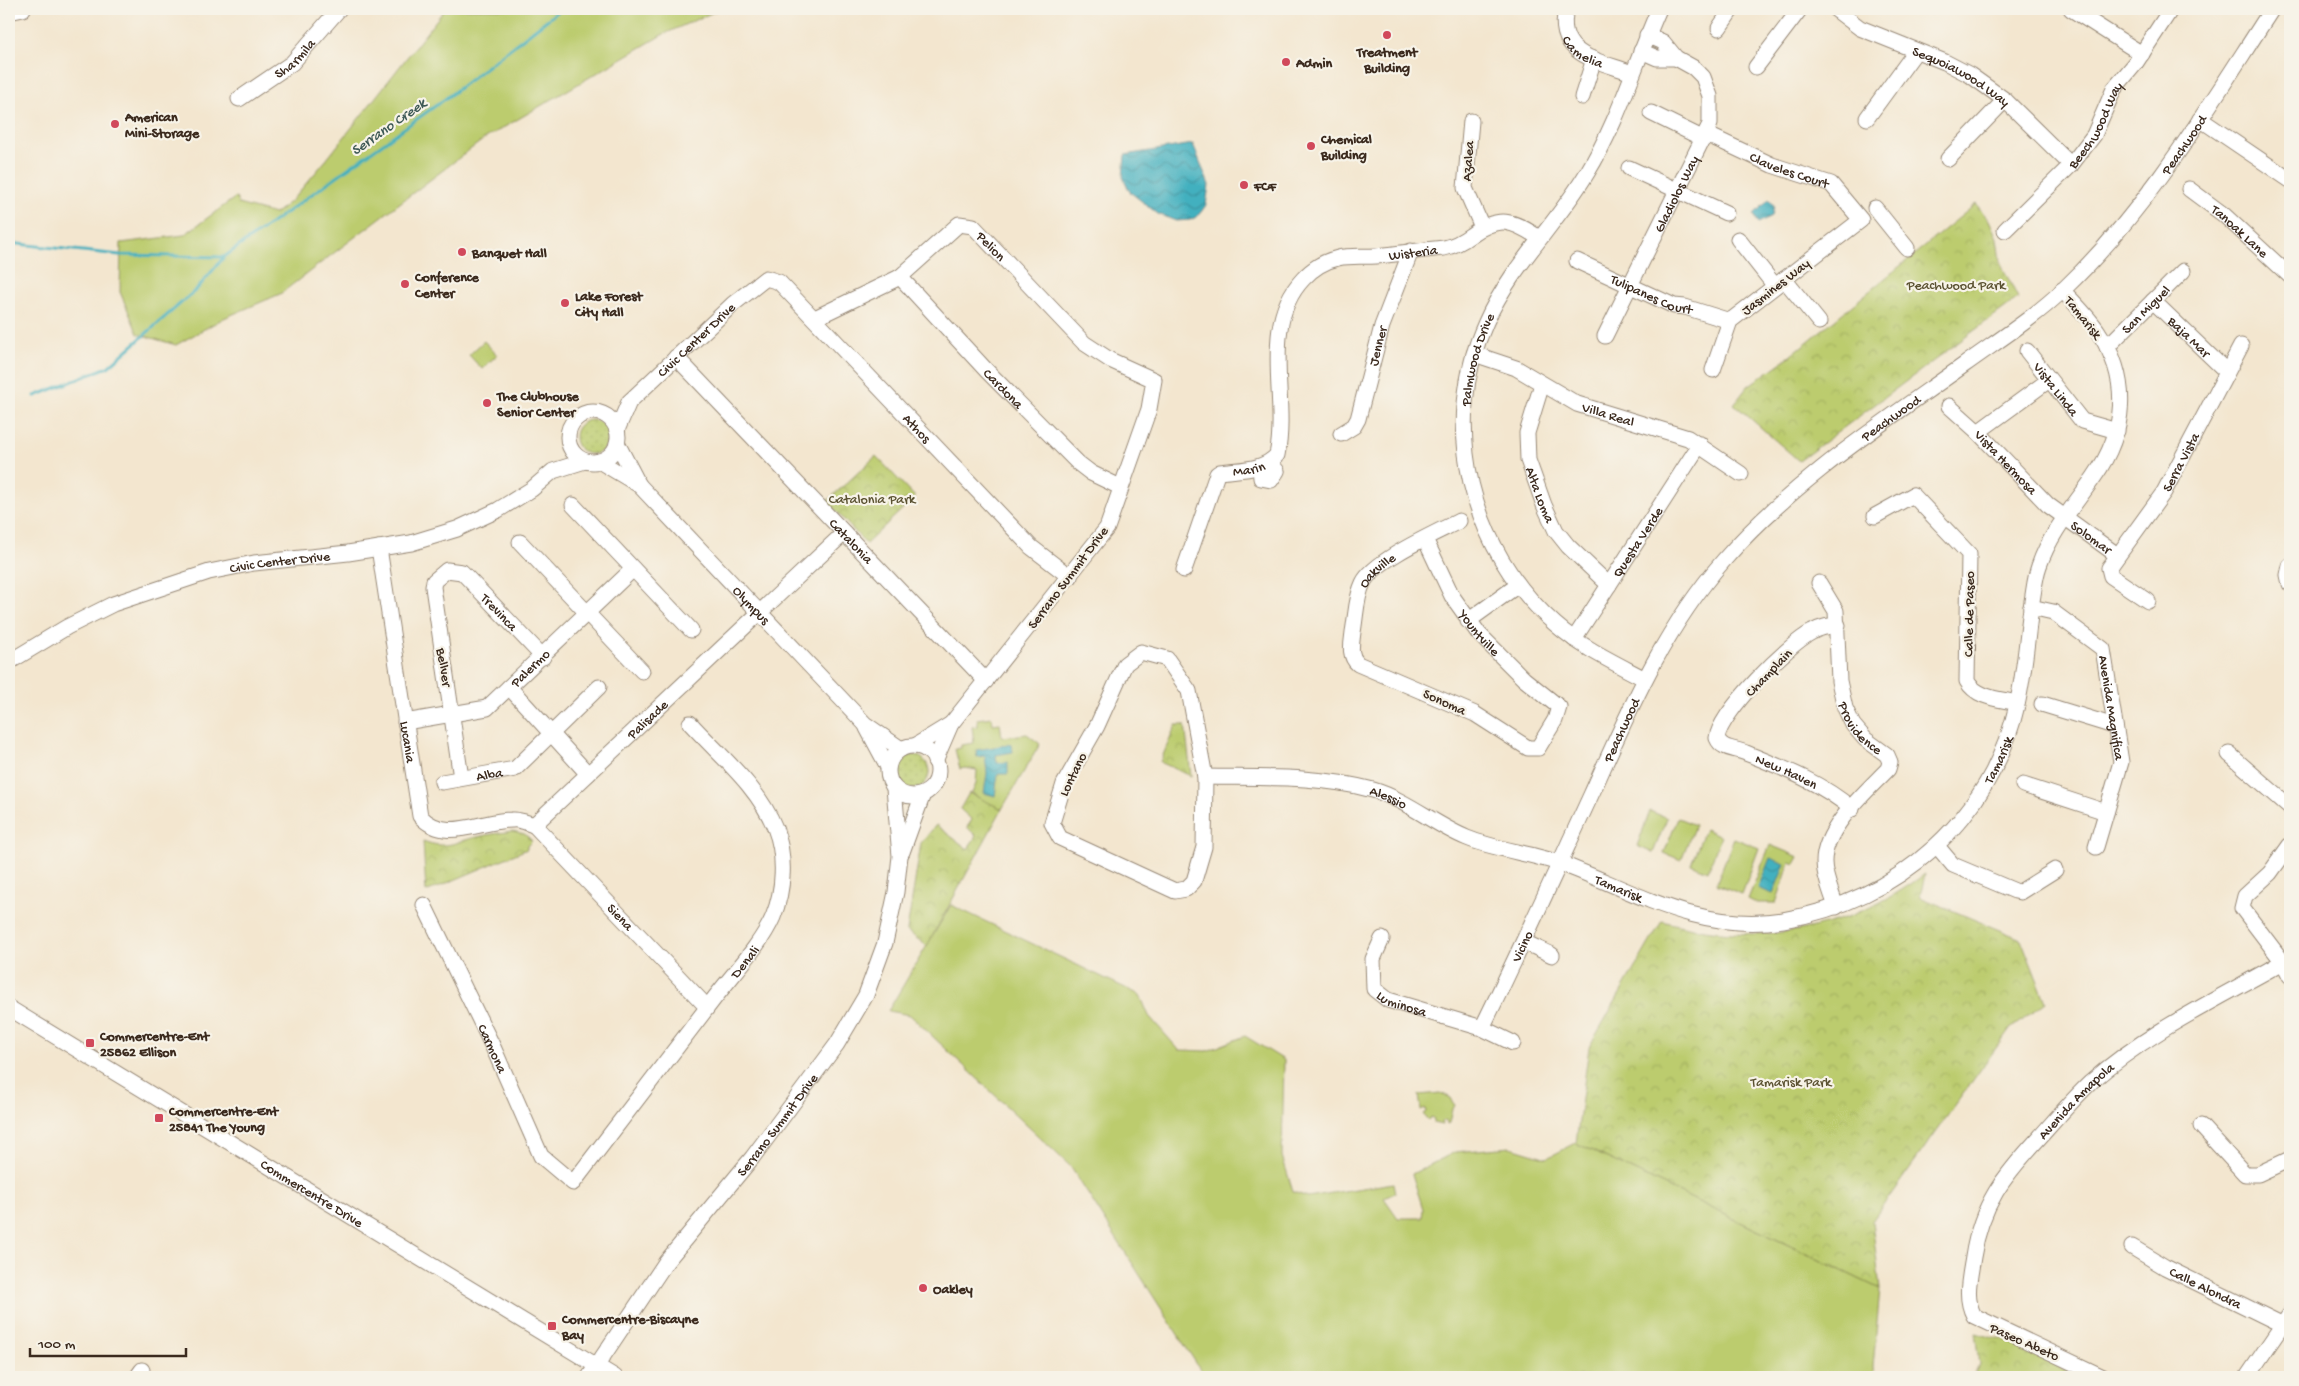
<svg xmlns="http://www.w3.org/2000/svg" width="2299" height="1386" font-family="'Gochi Hand',sans-serif">
<style>
.grass{fill:#bccc6e;stroke:#7c7b46}
.park{fill:url(#park-crowns);stroke:#7c7b46}
.garden{fill:url(#garden-dots);stroke:#7c7b46}
.water{fill:url(#water-waves);stroke:#3f6d6e}
.lines{fill:none;stroke-linecap:round;stroke-linejoin:round}
.stream{stroke:#43b0bf;stroke-width:3}
.minor-casing{stroke:#978876;stroke-width:17}
.minor{stroke:#fff;stroke-width:15}
.poi-dot{fill:#d1495b;stroke:#f7f3e8;stroke-width:2}
.labels{text-anchor:middle;stroke-width:4.5;stroke-linejoin:round;paint-order:stroke}
.street-label{font-size:14px;fill:#3b2a1e;stroke:#f7f3e8}
.poi-label{font-size:14px;font-weight:bold;fill:#3b2a1e;stroke:#f7f3e8;text-anchor:start}
.park-label{font-size:14px;fill:#5b5232;stroke:#f7f3e8}
.water-label{font-size:15px;font-style:italic;fill:#3e5956;stroke:#f7f3e8}
</style>
<defs>
<pattern id="park-crowns" width="20" height="18" patternUnits="userSpaceOnUse" patternTransform="scale(1.25)"><rect width="20" height="18" fill="#bccc6e"/><path d="M2 6a3 3 0 1 1 6 0M12 15a3 3 0 1 1 6 0" fill="none" stroke="#a2af5f"/></pattern>
<pattern id="garden-dots" width="8" height="8" patternUnits="userSpaceOnUse" patternTransform="scale(1.25)"><rect width="8" height="8" fill="#bccc6e"/><path d="M2 2h.1M6 6h.1" fill="none" stroke="#a2af5f" stroke-width="1.8" stroke-linecap="round"/></pattern>
<pattern id="water-waves" width="16" height="10" patternUnits="userSpaceOnUse" patternTransform="scale(1.25)"><rect width="16" height="10" fill="#43b0bf"/><path d="M0 5q4-4 8 0t8 0" fill="none" stroke="#398f9b"/></pattern>
</defs>
<rect width="100%" height="100%" fill="#f7f3e8"/>
<filter id="ink" filterUnits="userSpaceOnUse"><feTurbulence type="fractalNoise" baseFrequency=".02" numOctaves="2"/><feDisplacementMap in="SourceGraphic" scale="10" xChannelSelector="R" yChannelSelector="G"/><feConvolveMatrix kernelMatrix="1 2 1 2 8 2 1 2 1" color-interpolation-filters="sRGB"/></filter>
<filter id="wash" filterUnits="userSpaceOnUse"><feTurbulence type="fractalNoise" baseFrequency=".0096" numOctaves="4" result="noise"/><feDisplacementMap in="SourceGraphic" scale="20" xChannelSelector="R" yChannelSelector="G"/><feGaussianBlur stdDeviation="1.12" result="paint"/><feColorMatrix in="noise" values="0 0 0 0 0 0 0 0 0 0 0 0 0 0 0 0 0 1.4 0 .05"/><feComposite in="paint" operator="in"/></filter>
<g filter="url(#wash)">
<rect width="100%" height="100%" fill="#f3e6cf"/>
<path class="grass" d="M445 9H720L662 35 484 139 280 294 224 318 176 345 138 334 120 292 121 243 184 235 236 197 238 204 275 214 292 200 327 159Z
M484 341 497 355 482 369 469 355Z
M992 717 993 724 1000 723 1002 737 1027 734 1040 744 1002 809 974 797 975 795 972 793 976 784 977 770 965 768 960 769 955 749 961 748V745L974 743 972 727 978 726 977 719Z
M1650 811 1667 818 1653 853 1637 846Z
M1678 818 1695 825 1681 860 1664 853Z
M1705 829 1721 836 1708 871 1691 864Z
M1734 838 1759 848 1742 894 1716 884Z
M1770 845 1799 857 1795 864 1790 862 1776 903H1756L1748 899Z
M951 905 1140 995 1149 1016 1179 1050 1207 1051 1245 1036 1284 1060 1282 1156 1293 1192 1308 1197 1393 1183 1395 1193 1384 1198 1398 1218H1422L1423 1209 1412 1174 1455 1152 1511 1147 1547 1158 1576 1143 1880 1289 1873 1367 1874 1377H1205L1070 1166 910 1015 888 1011Z
M1441 1093 1451 1098 1455 1106 1452 1109 1449 1123 1447 1124 1446 1120 1441 1121 1442 1125 1433 1123 1434 1119 1431 1117 1428 1120 1423 1114 1426 1112 1425 1108 1421 1110 1419 1095Z"/>
<path class="park" d="M1976 204 1989 220 1997 238 2000 262 2018 298 1799 461 1734 404 1748 386 1790 356Z
M876 456 915 497 866 544 827 501Z
M1176 725H1185L1191 776 1160 762Z
M969 793 1002 809 927 946 907 931 921 843 936 825 968 849 976 836 967 827 972 820 960 809Z
M513 831 525 834 532 841 527 846V849L426 892 423 841C447 850 454 842 477 837 489 834 501 833 513 831Z
M1925 874 1920 897 2021 939 2046 1002 2009 1030 1872 1221 1880 1289 1576 1143 1589 1047 1662 921C1759 947 1844 934 1925 874Z
M1975 1332 2004 1340 2080 1377H1974L1979 1364Z"/>
<path class="garden" d="M575 437a17 17 0 1 1 34 0a17 17 0 1 1-34 0Z
M895 772a17 17 0 1 1 34 0a17 17 0 1 1-34 0Z"/>
<path class="water" d="M1193 144 1209 185 1206 205 1198 216 1190 220 1176 221 1158 214 1130 192 1123 177 1125 155Z
M1769 199 1774 206 1772 216 1758 223 1754 214Z
M1012 744 1013 752 996 755 997 763 1008 762V774H998L995 796 984 793 987 773 985 756 977 757 976 750Z
M1770 858 1785 864 1773 894 1758 888Z"/>
<g class="lines">
<path class="stream" d="M9 243 120 255 224 257 445 99 561 9
M35 396 108 367 197 289 224 257"/>
</g>
</g>
<g filter="url(#ink)">
<g class="lines">
<g class="minor-casing">
<g id="minor">
<path id="s1" d="M1566 9C1555 56 1598 60 1632 73"/>
<path id="s2" d="M1835 9 1860 28 1945 62 1970 75 2005 100 2071 165"/>
<path d="M2071 9 2142 54"/>
<path d="M9 12 23 9"/>
<path d="M1719 28 1732 9"/>
<path d="M1641 51 1657 58H1676"/>
<path d="M1756 67 1800 9"/>
<path d="M1582 97 1594 59"/>
<path id="s3" d="M239 99 292 63 339 9"/>
<path d="M1651 113 1704 139"/>
<path d="M1867 118 1916 51"/>
<path d="M2200 119 2290 180"/>
<path d="M1471 121 1465 188 1482 227"/>
<path id="s4" d="M1706 134 1772 165 1831 184 1861 220 1730 321 1713 370"/>
<path d="M1948 159 2005 100"/>
<path d="M1629 168 1726 213"/>
<path id="s5" d="M2189 189 2224 215 2290 276"/>
<path d="M1875 208 1907 248"/>
<path id="s6" d="M2005 230 2071 165 2094 135 2114 89 2135 64 2171 9"/>
<path d="M1738 239 1775 286"/>
<path id="s7" d="M1577 261 1674 306 1685 307 1730 321"/>
<path id="s8" d="M900 277 986 370 1078 463 1091 473 1120 487"/>
<path d="M1784 279 1819 322"/>
<path id="s9" d="M2153 301 2227 372"/>
<path id="s10" d="M815 318 900 277 959 224 973 226 1084 343 1110 360 1154 380 1149 409 1107 528 951 724 935 761"/>
<path id="s11" d="M1605 336 1710 124V96L1703 77 1694 68 1676 58 1663 42 1647 35"/>
<path id="s12" d="M2107 347 2183 271"/>
<path id="s13" d="M2027 351 2082 421 2117 431"/>
<path id="s14" d="M1474 354 1516 368 1577 404 1688 438 1741 474"/>
<path id="s15" d="M676 357 986 681"/>
<path id="s16" d="M1542 384 1527 433 1528 460 1544 505 1556 531 1568 546 1609 585"/>
<path id="s17" d="M1949 406 1978 432 2048 505 2117 555"/>
<circle cx="593" cy="437" r="25"/>
<path id="s18" d="M617 430 629 402 733 304 766 278 779 282 1031 547 1070 577"/>
<path d="M1978 432 2049 380"/>
<path id="s19" d="M1341 434 1354 426 1358 419 1382 326 1411 251"/>
<path d="M617 443 639 485"/>
<path id="s20" d="M599 461 639 485 865 724 901 749"/>
<path d="M1260 467 1261 478 1271 480 1277 471 1270 463"/>
<path d="M573 505 691 630"/>
<path d="M1875 516 1913 495 1969 554 1967 681C1976 698 2000 699 2017 703"/>
<path id="s21" d="M1425 539 1452 596 1479 634 1524 679 1559 707 1555 720 1538 748H1528L1475 714 1358 664C1348 655 1352 643 1353 632 1356 616 1356 597 1363 583 1374 560 1436 533 1459 521"/>
<path d="M520 542 642 671"/>
<path id="s22" d="M379 548 420 816C446 844 479 820 512 820 519 819 527 823 534 825"/>
<path d="M2290 566 2288 575 2290 584"/>
<path id="s23" d="M1184 570 1217 474 1220 472C1240 469 1263 471 1277 455 1289 398 1259 326 1303 279 1312 269 1325 261 1338 258 1351 255 1363 257 1376 256 1399 254 1421 250 1444 248 1454 246 1463 241 1471 235 1499 215 1513 220 1539 238"/>
<path id="s24" d="M1819 583 1836 611 1839 681 1845 708 1853 725 1865 739 1887 755 1890 762 1888 769C1866 792 1824 828 1824 862 1824 877 1832 893 1836 907"/>
<path id="s25" d="M2148 601 2111 576 2109 568 2164 492 2241 346"/>
<path id="s26" d="M2031 607 2053 612 2103 649 2121 762 2096 847"/>
<path d="M1468 621 1518 585"/>
<path id="s27" d="M1838 625C1828 626 1820 627 1812 632 1788 644 1720 713 1717 738 1722 750 1735 748 1746 753 1783 768 1822 783 1852 809"/>
<path id="s28" d="M1574 639 1700 444"/>
<path d="M1141 652 1167 659 1189 691 1205 777 1204 847 1194 881 1186 889 1175 891 1060 838 1052 823 1064 784 1097 726 1125 664Z"/>
<path id="s29" d="M9 662 67 627 113 604 209 572 254 563 348 553 411 543 457 529 498 510 532 489 553 471 585 461"/>
<path id="s30" d="M1643 678C1613 662 1581 647 1555 624 1471 551 1439 425 1486 322 1511 266 1556 225 1587 173 1618 123 1635 63 1659 9"/>
<path d="M509 687 588 774"/>
<path d="M2042 704 2114 726"/>
<path id="s31" d="M405 722 487 708 633 569"/>
<path d="M867 728 888 767"/>
<path d="M915 746 951 724"/>
<circle cx="913" cy="771" r="25"/>
<path d="M2229 754 2290 807"/>
<path id="s32" d="M1205 777C1261 778 1319 775 1373 790 1407 800 1435 825 1467 838 1497 850 1531 853 1562 864 1636 892 1700 933 1783 920 1898 901 1991 819 2017 705 2025 671 2027 635 2032 601 2034 590 2035 577 2039 566 2050 533 2074 506 2094 477 2126 432 2131 380 2099 333 2089 317 2075 304 2062 290"/>
<path id="s33" d="M461 778 433 587 434 581 447 570 462 572 543 657"/>
<path id="s34" d="M442 782 515 769 599 687"/>
<path d="M2023 785 2106 812"/>
<path id="s35" d="M534 825 844 533"/>
<path id="s36" d="M534 825 707 1007"/>
<path d="M2290 845 2270 873 2245 896 2242 908 2283 962 2290 976"/>
<path d="M1937 846 1953 865 2015 891 2020 892 2055 870"/>
<path d="M902 852 923 794"/>
<path id="s37" d="M424 905 493 1047 541 1156 573 1183C620 1122 667 1061 713 1000 732 975 761 945 773 917 784 890 786 856 775 828 758 786 720 756 690 723"/>
<path id="s38" d="M1382 939 1373 959 1374 989 1388 1000 1482 1028 1513 1043"/>
<path d="M1524 942 1552 955"/>
<path id="s39" d="M9 1008 615 1377"/>
<path id="s40" d="M1482 1028C1520 951 1555 873 1591 795 1629 711 1662 631 1724 560 1792 482 1880 425 1964 365 1997 341 2034 318 2064 289 2149 208 2208 107 2272 9"/>
<path d="M2201 1126 2245 1174H2258L2290 1159"/>
<path id="s41" d="M2132 1247 2165 1267 2281 1324"/>
<path d="M137 1377 142 1370"/>
<path id="s42" d="M589 1377 666 1262 752 1158 837 1044 866 995 885 943 896 892 900 856 894 788"/>
<path id="s43" d="M2103 1377 1974 1316C1964 1297 1970 1277 1973 1257 1981 1204 2004 1176 2039 1138 2056 1119 2073 1099 2091 1082 2147 1032 2218 999 2283 962"/>
<path d="M2247 1377 2290 1314"/>
</g>
</g>
<use href="#minor" class="minor"/>
</g>
</g>
<g class="poi-dot">
<circle cx="1387" cy="35" r="5"/>
<circle cx="1286" cy="62" r="5"/>
<circle cx="115" cy="124" r="5"/>
<circle cx="1311" cy="146" r="5"/>
<circle cx="1244" cy="185" r="5"/>
<circle cx="462" cy="252" r="5"/>
<circle cx="405" cy="284" r="5"/>
<circle cx="565" cy="303" r="5"/>
<circle cx="487" cy="403" r="5"/>
<rect x="85" y="1038" width="10" height="10" rx="2.5"/>
<rect x="154" y="1113" width="10" height="10" rx="2.5"/>
<circle cx="923" cy="1288" r="5"/>
<rect x="547" y="1321" width="10" height="10" rx="2.5"/>
</g>
<g class="labels">
<g class="street-label">
<text dy="5" stroke="none"><textPath href="#s1" startOffset="51">Camelia</textPath></text>
<text dy="5" stroke="none"><textPath href="#s3" startOffset="69">Sharmila</textPath></text>
<text dy="5" stroke="none"><textPath href="#s2" startOffset="144">Sequoiawood Way</textPath></text>
<text dy="5" stroke="none"><textPath href="#s6" startOffset="140">Beechwood Way</textPath></text>
<text dy="5" stroke="none"><textPath href="#s40" startOffset="1152">Peachwood</textPath></text>
<text transform="translate(1467 161) rotate(-86)" y="5">Azalea</text>
<text dy="5" stroke="none"><textPath href="#s4" startOffset="91">Claveles Court</textPath></text>
<text dy="5" stroke="none"><textPath href="#s11" startOffset="159">Gladiolos Way</textPath></text>
<text dy="5" stroke="none"><textPath href="#s5" startOffset="66">Tanoak Lane</textPath></text>
<text dy="5" stroke="none"><textPath href="#s10" startOffset="215">Pelion</textPath></text>
<text dy="5" stroke="none"><textPath href="#s23" startOffset="465">Wisteria</textPath></text>
<text transform="translate(1775 286) rotate(-38)" y="5">Jasmines Way</text>
<text dy="5" stroke="none"><textPath href="#s7" startOffset="82">Tulipanes Court</textPath></text>
<text dy="5" stroke="none"><textPath href="#s12" startOffset="54">San Miguel</textPath></text>
<text transform="translate(2084 317) rotate(51)" y="5">Tamarisk</text>
<text dy="5" stroke="none"><textPath href="#s9" startOffset="51">Baja Mar</textPath></text>
<text dy="5" stroke="none"><textPath href="#s18" startOffset="122">Civic Center Drive</textPath></text>
<text dy="5" stroke="none"><textPath href="#s19" startOffset="99">Jenner</textPath></text>
<text dy="5" stroke="none"><textPath href="#s30" startOffset="396">Palmwood Drive</textPath></text>
<text dy="5" stroke="none"><textPath href="#s8" startOffset="152">Cardona</textPath></text>
<text dy="5" stroke="none"><textPath href="#s13" startOffset="48">Vista Linda</textPath></text>
<text dy="5" stroke="none"><textPath href="#s14" startOffset="148">Villa Real</textPath></text>
<text dy="5" stroke="none"><textPath href="#s40" startOffset="748">Peachwood</textPath></text>
<text dy="5" stroke="none"><textPath href="#s18" startOffset="430">Athos</textPath></text>
<text dy="5" stroke="none"><textPath href="#s17" startOffset="80">Vista Hermosa</textPath></text>
<text dy="5" stroke="none"><textPath href="#s25" startOffset="181">Serra Vista</textPath></text>
<text dy="5" stroke="none"><textPath href="#s23" startOffset="134">Marin</textPath></text>
<text dy="5" stroke="none"><textPath href="#s16" startOffset="115">Alta Loma</textPath></text>
<text dy="5" stroke="none"><textPath href="#s17" startOffset="194">Solomar</textPath></text>
<text dy="5" stroke="none"><textPath href="#s15" startOffset="254">Catalonia</textPath></text>
<text dy="5" stroke="none"><textPath href="#s28" startOffset="116">Questa Verde</textPath></text>
<text dy="5" stroke="none"><textPath href="#s29" startOffset="292">Civic Center Drive</textPath></text>
<text dy="5" stroke="none"><textPath href="#s21" startOffset="568">Oakville</textPath></text>
<text transform="translate(1067 577) rotate(-53)" y="5">Serrano Summit Drive</text>
<text dy="5" stroke="none"><textPath href="#s20" startOffset="211">Olympus</textPath></text>
<text dy="5" stroke="none"><textPath href="#s33" startOffset="286">Trevinca</textPath></text>
<text transform="translate(1968 614) rotate(-89)" y="5">Calle de Paseo</text>
<text dy="5" stroke="none"><textPath href="#s21" startOffset="109">Yountville</textPath></text>
<text transform="translate(445 667) rotate(80)" y="5">Bellver</text>
<text dy="5" stroke="none"><textPath href="#s31" startOffset="142">Palermo</textPath></text>
<text transform="translate(1768 672) rotate(-46)" y="5">Champlain</text>
<text transform="translate(1445 701) rotate(24)" y="5">Sonoma</text>
<text dy="5" stroke="none"><textPath href="#s26" startOffset="144">Avenida Magnifica</textPath></text>
<text dy="5" stroke="none"><textPath href="#s35" startOffset="155">Palisade</textPath></text>
<text dy="5" stroke="none"><textPath href="#s24" startOffset="156">Providence</textPath></text>
<text dy="5" stroke="none"><textPath href="#s40" startOffset="329">Peachwood</textPath></text>
<text dy="5" stroke="none"><textPath href="#s22" startOffset="196">Lucania</textPath></text>
<text dy="5" stroke="none"><textPath href="#s32" startOffset="884">Tamarisk</textPath></text>
<text dy="5" stroke="none"><textPath href="#s27" startOffset="250">New Haven</textPath></text>
<text dy="5" stroke="none"><textPath href="#s34" startOffset="48">Alba</textPath></text>
<text transform="translate(1072 774) rotate(-64)" y="5">Lontano</text>
<text dy="5" stroke="none"><textPath href="#s32" startOffset="186">Alessio</textPath></text>
<text dy="5" stroke="none"><textPath href="#s32" startOffset="435">Tamarisk</textPath></text>
<text dy="5" stroke="none"><textPath href="#s36" startOffset="126">Siena</textPath></text>
<text dy="5" stroke="none"><textPath href="#s40" startOffset="91">Vicino</textPath></text>
<text dy="5" stroke="none"><textPath href="#s37" startOffset="599">Denali</textPath></text>
<text dy="5" stroke="none"><textPath href="#s38" startOffset="84">Luminosa</textPath></text>
<text dy="5" stroke="none"><textPath href="#s37" startOffset="159">Carmona</textPath></text>
<text dy="5" stroke="none"><textPath href="#s43" startOffset="394">Avenida Amapola</textPath></text>
<text dy="5" stroke="none"><textPath href="#s42" startOffset="315">Serrano Summit Drive</textPath></text>
<text dy="5" stroke="none"><textPath href="#s39" startOffset="355">Commercentre Drive</textPath></text>
<text dy="5" stroke="none"><textPath href="#s41" startOffset="84">Calle Alondra</textPath></text>
<text transform="translate(2025 1341) rotate(24)" y="5">Paseo Abeto</text>
</g>
<g class="poi-label">
<text x="1387" y="56" text-anchor="middle">Treatment<tspan x="1387" dy="16">Building</tspan></text>
<text x="1296" y="67">Admin</text>
<text x="125" y="121">American<tspan x="125" dy="16">Mini-Storage</tspan></text>
<text x="1321" y="143">Chemical<tspan x="1321" dy="16">Building</tspan></text>
<text x="1254" y="190">FCF</text>
<text x="472" y="257">Banquet Hall</text>
<text x="415" y="281">Conference<tspan x="415" dy="16">Center</tspan></text>
<text x="575" y="300">Lake Forest<tspan x="575" dy="16">City Hall</tspan></text>
<text x="497" y="400">The Clubhouse<tspan x="497" dy="16">Senior Center</tspan></text>
<text x="100" y="1040">Commercentre-Ent<tspan x="100" dy="16">25862 Ellison</tspan></text>
<text x="169" y="1115">Commercentre-Ent<tspan x="169" dy="16">25841 The Young</tspan></text>
<text x="933" y="1293">Oakley</text>
<text x="562" y="1323">Commercentre-Biscayne<tspan x="562" dy="16">Bay</tspan></text>
</g>
<g class="park-label">
<text x="1956" y="289">Peachwood Park</text>
<text x="872" y="503">Catalonia Park</text>
<text x="1791" y="1086">Tamarisk Park</text>
</g>
<g class="water-label">
<text transform="translate(388 126) rotate(-35)" y="5">Serrano Creek</text>
</g>
</g>
<rect width="2299" height="1386" fill="none" stroke="#f7f3e8" stroke-width="30"/>
<path d="M30 1348v8h156v-8" fill="none" stroke="#3b2a1e" stroke-width="2.5"/>
<text x="38" y="1348" font-size="15" fill="#3b2a1e" stroke="#f7f3e8" stroke-width="4" paint-order="stroke">100 m</text>
</svg>
